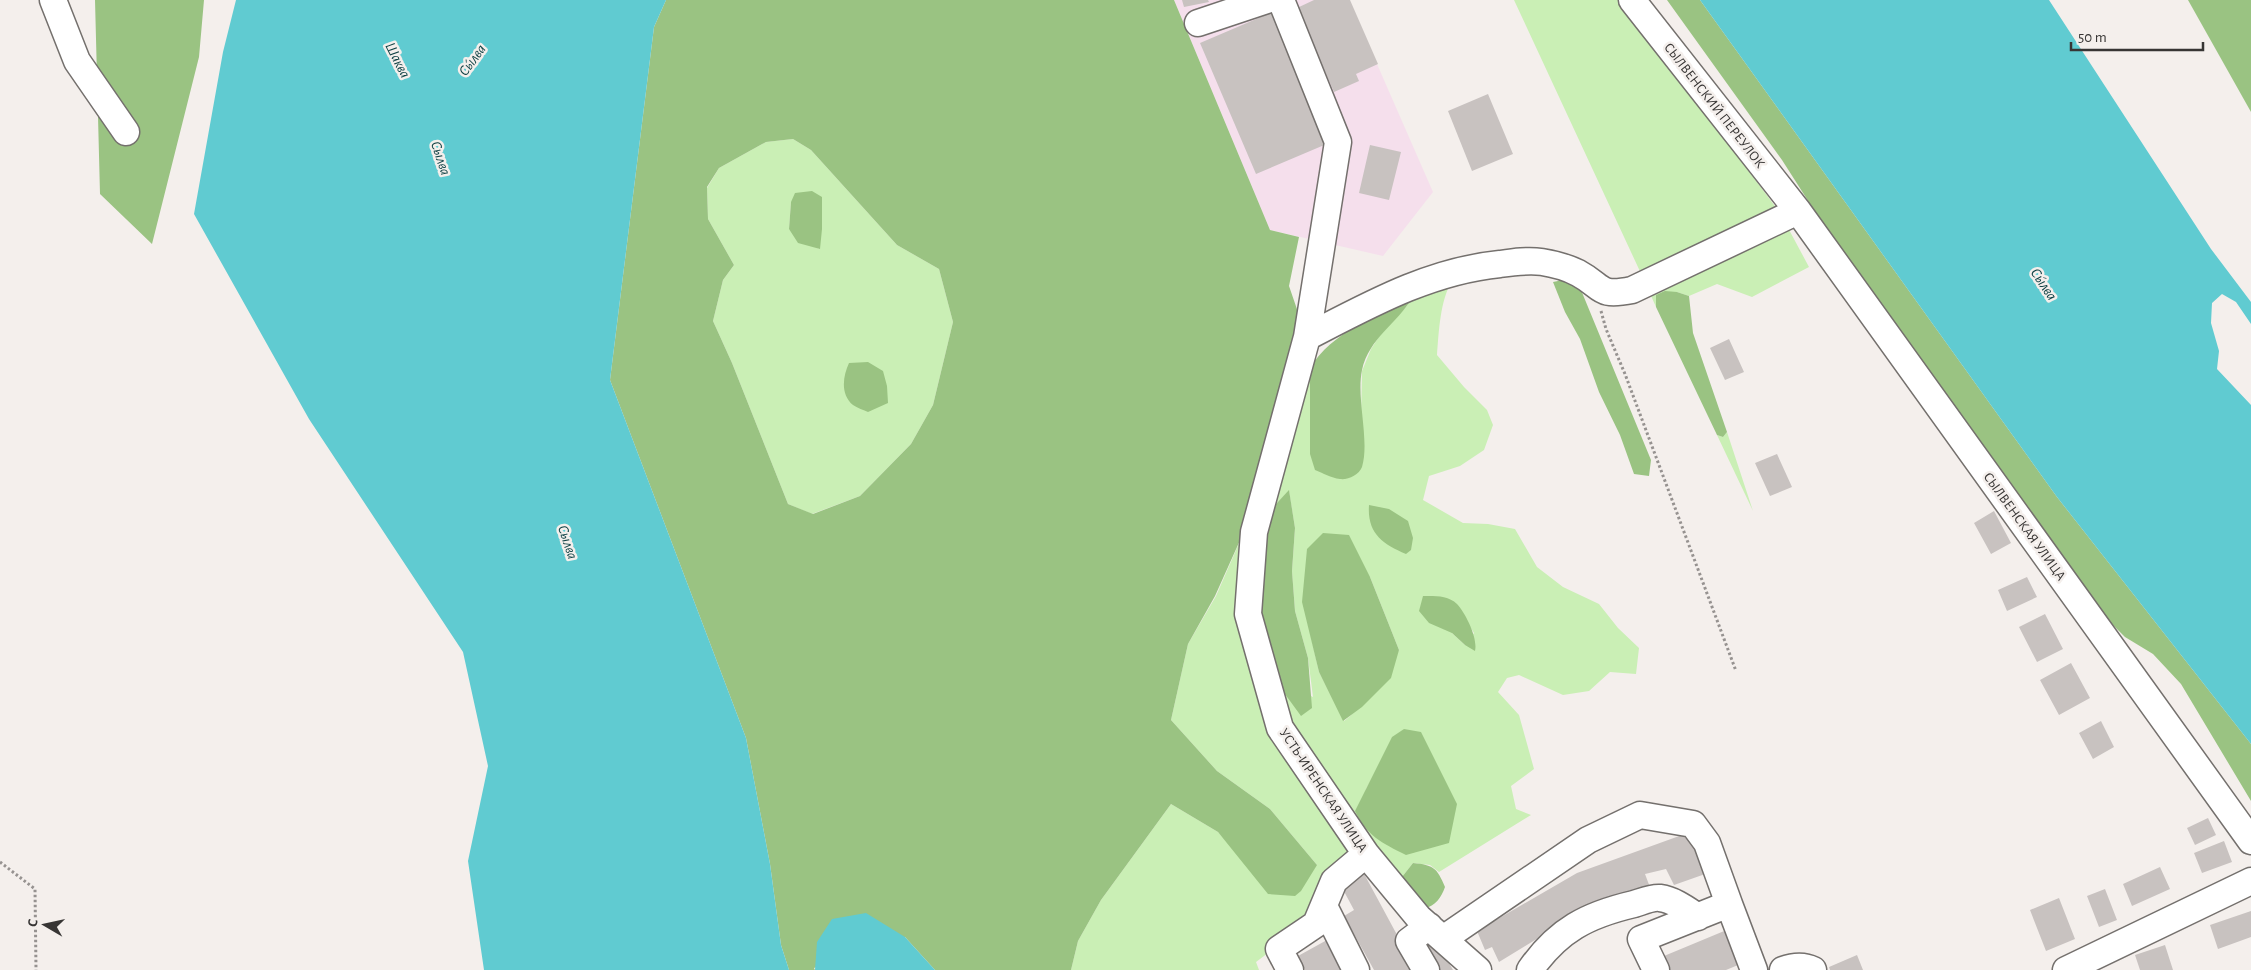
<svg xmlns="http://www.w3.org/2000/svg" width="2251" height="970" font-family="'Alegreya Sans',sans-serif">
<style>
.industrial{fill:#f5dfec}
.green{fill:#caefb5;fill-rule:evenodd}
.forest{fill:#9ac382;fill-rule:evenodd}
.water{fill:#60cbd1}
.building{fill:#c8c2c0}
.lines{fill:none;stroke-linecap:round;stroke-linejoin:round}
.minor-casing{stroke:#74706d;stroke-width:29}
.path{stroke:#969290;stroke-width:3;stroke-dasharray:2.5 2.5;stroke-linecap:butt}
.minor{stroke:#fff;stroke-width:26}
.labels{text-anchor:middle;stroke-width:5;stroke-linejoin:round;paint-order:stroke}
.street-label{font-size:14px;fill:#373534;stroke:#f4efec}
.water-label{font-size:15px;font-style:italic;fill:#0f4144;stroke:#f4efec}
</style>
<rect width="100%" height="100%" fill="#f4efec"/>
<path class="industrial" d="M1174 0H1349L1433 192 1383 256 1270 230Z"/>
<path class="green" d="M1514 0H1622L1780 213 1644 280Z
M793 139 811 150 897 245 939 269 953 322 933 405 911 444 860 496 812 514 788 504 732 363 713 321 723 280 734 265 708 219 707 188 719 168 766 142ZM791 202 819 249 789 229Z
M1787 226 1809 267 1752 297 1717 284 1689 296 1677 292 1656 295V307L1648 289Z
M1452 280C1440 302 1439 330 1437 355L1464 387 1487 410 1493 425 1484 450 1460 466 1429 476 1423 500 1463 523 1488 524 1515 529 1537 567 1563 587 1599 604 1618 628 1639 648 1636 674 1610 672 1589 691 1563 695 1519 675 1507 678 1498 692 1519 715 1534 769 1511 786 1516 809 1531 815 1439 872 1430 865 1413 863 1402 877 1367 850 1289 728 1274 679 1313 697 1308 658 1295 611 1292 571 1295 528 1289 491 1276 504 1275 491 1310 368V454L1364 452 1361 417 1362 371 1371 349 1384 329 1406 307 1412 298ZM1370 577 1399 650C1381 680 1372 699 1344 721L1319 672 1310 632ZM1465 619 1474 633 1465 645 1452 633ZM1379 767 1362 825 1366 789Z
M1727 432 1753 511 1717 435 1723 437Z
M1250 518 1253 670 1356 856 1313 919 1256 962 1259 970H1071L1078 941 1101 900 1171 804 1218 832 1231 846 1317 865 1270 809 1217 771 1171 720 1188 644 1216 596Z"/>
<path class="forest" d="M95 0H204L199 57 152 244 100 194Z
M666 0H1174L1270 230 1299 237 1289 286 1299 315 1250 518 1215 596 1188 644 1171 720 1217 771 1270 809 1317 865 1301 891 1295 896 1268 894 1218 832 1171 804 1101 900 1078 941 1071 970H935L905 937 814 968 815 970H789L781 945 770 864 746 738 610 380 654 27ZM793 139 811 150 897 245 939 269 953 322 933 405 911 444 860 496 813 514 788 504 732 363 713 321 723 280 734 265 708 219 707 187 719 168 766 142Z
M1667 0H1700L2057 497 2251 744V801L2181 684 2153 654 2125 637 2110 622 1881 315 1782 160Z
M2188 0H2251V112Z
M812 191 822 197V229L820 249 798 243 789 229 791 202 795 193Z
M1568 279 1581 290 1651 460 1649 476 1634 474 1620 435 1599 392 1580 339 1565 312 1553 282Z
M1665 291 1677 292 1689 296 1693 333 1727 432 1723 437 1717 435 1656 307V295Z
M1412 298C1397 324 1369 338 1362 370 1356 399 1370 440 1362 467 1359 475 1348 480 1340 479 1331 478 1323 473 1315 470L1310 454V368C1332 332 1375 317 1412 298Z
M868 362 883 371 887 386 888 403 868 412C864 410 857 408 853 405 840 394 843 376 849 363Z
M1289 490 1295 528 1292 571 1295 611 1308 658 1312 708 1301 716 1274 679 1256 600 1267 532 1276 504Z
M1369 505 1389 509 1408 521 1413 538 1411 550 1406 554C1382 544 1367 533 1369 505Z
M1323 533 1349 535 1370 577 1399 650 1391 678 1362 707 1343 721 1319 672 1302 602 1307 549Z
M1423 596C1434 596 1448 595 1457 604 1466 614 1478 638 1475 651L1465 645 1452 633 1429 623 1419 611Z
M1404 729 1421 732 1457 804 1449 843 1406 855C1382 843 1367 836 1355 811L1392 737Z
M1413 863C1434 865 1437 868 1445 887 1441 898 1436 905 1424 909L1406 891 1402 877Z"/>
<path class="water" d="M236 0H666L654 27 610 380 746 738 770 864 781 945 789 970H484L468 861 488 766 463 652 309 419 194 214 223 52Z
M1700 0H2049L2211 249 2251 302V324L2236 302 2222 294 2212 303 2211 323 2219 351 2217 369 2251 405V744L2057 497Z
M866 913 905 937 935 970H815L817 942 832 919Z"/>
<path class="building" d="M1182 0H1208L1209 2 1184 7Z
M1314 0H1350L1378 64 1356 74 1359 81 1334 92 1297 8Z
M1289 5 1329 143 1256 174 1200 43Z
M1488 94 1513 154 1472 171 1448 111Z
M1370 145 1401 152 1389 200 1359 193Z
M1729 339 1744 372 1725 380 1710 348Z
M1777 454 1792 487 1770 496 1755 463Z
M1994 511 2011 543 1991 554 1974 523Z
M2027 577 2037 597 2007 611 1998 590Z
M2045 614 2063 649 2037 662 2019 627Z
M2071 663 2090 698 2059 715 2040 680Z
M2101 721 2114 747 2093 759 2079 733Z
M2208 818 2216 835 2195 845 2187 828Z
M1693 831 1708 873 1674 885 1666 869 1645 874 1651 890 1571 918 1499 962 1492 947 1485 950 1477 931 1577 873Z
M2224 841 2232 862 2202 873 2194 853Z
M2160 867 2170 889 2132 906 2123 884Z
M1362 870 1416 970H1374L1344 916 1354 910 1339 882Z
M2105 889 2117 920 2099 927 2087 896Z
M2059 898 2075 939 2046 951 2030 910Z
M2251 911V937L2218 949 2210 925Z
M1729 929 1743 963 1726 970H1670L1664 956Z
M1434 937 1453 970H1431L1417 947Z
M1327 940 1344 970H1305L1298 956Z
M2165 945 2173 970H2140L2135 955Z
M1857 955 1863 970H1830L1829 967Z"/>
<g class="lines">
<g class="minor-casing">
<path id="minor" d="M53 0 77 61 126 132
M1281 0 1338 142 1307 337 1254 532 1248 614 1280 728 1366 854 1419 918 1478 970
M1632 0 1798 211 2251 841
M1198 23 1267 0
M1307 337C1369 305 1429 271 1500 264 1514 262 1528 260 1542 262 1555 264 1566 267 1578 273 1604 287 1597 297 1632 290L1798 211
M1324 906 1356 970
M1443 939 1588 840 1640 815 1693 824 1707 843 1729 904
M1290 970 1279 949 1316 924 1334 881 1366 854
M1426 970 1409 941 1429 926
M1530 970C1558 930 1587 915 1634 904 1641 902 1652 897 1660 898 1674 900 1686 909 1698 917
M1656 970 1641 939 1729 904 1754 970
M1783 970C1794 966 1803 965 1813 970
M2066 970 2251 881"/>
</g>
<path class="path" d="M1601 311 1606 329 1625 374 1736 671
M0 862 35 889 36 970"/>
<use href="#minor" class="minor"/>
</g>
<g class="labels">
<g class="street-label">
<text transform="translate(1715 105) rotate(52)" y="5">СЫЛВЕНСКИЙ ПЕРЕУЛОК</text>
<text transform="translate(2025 526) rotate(54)" y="5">СЫЛВЕНСКАЯ УЛИЦА</text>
<text transform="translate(1324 790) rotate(56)" y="5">УСТЬ-ИРЕНСКАЯ УЛИЦА</text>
</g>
<g class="water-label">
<text transform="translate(398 60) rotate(63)" y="5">Шаква</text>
<text transform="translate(472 60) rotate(-54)" y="5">Сы́лва</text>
<text transform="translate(441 158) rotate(72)" y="5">Сылва</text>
<text transform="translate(2044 284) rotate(56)" y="5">Сы́лва</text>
<text transform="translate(568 542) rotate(72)" y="5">Сылва</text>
</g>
</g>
<g transform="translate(45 925) rotate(279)" stroke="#f4efec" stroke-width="4" paint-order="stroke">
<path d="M0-4L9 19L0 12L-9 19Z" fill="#373534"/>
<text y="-8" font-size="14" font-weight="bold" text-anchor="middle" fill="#373534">С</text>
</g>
<path d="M2071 42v8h132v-8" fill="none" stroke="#373534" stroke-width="2.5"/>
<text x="2078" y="42" font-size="15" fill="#373534" stroke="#f4efec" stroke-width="4" paint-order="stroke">50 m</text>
</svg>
